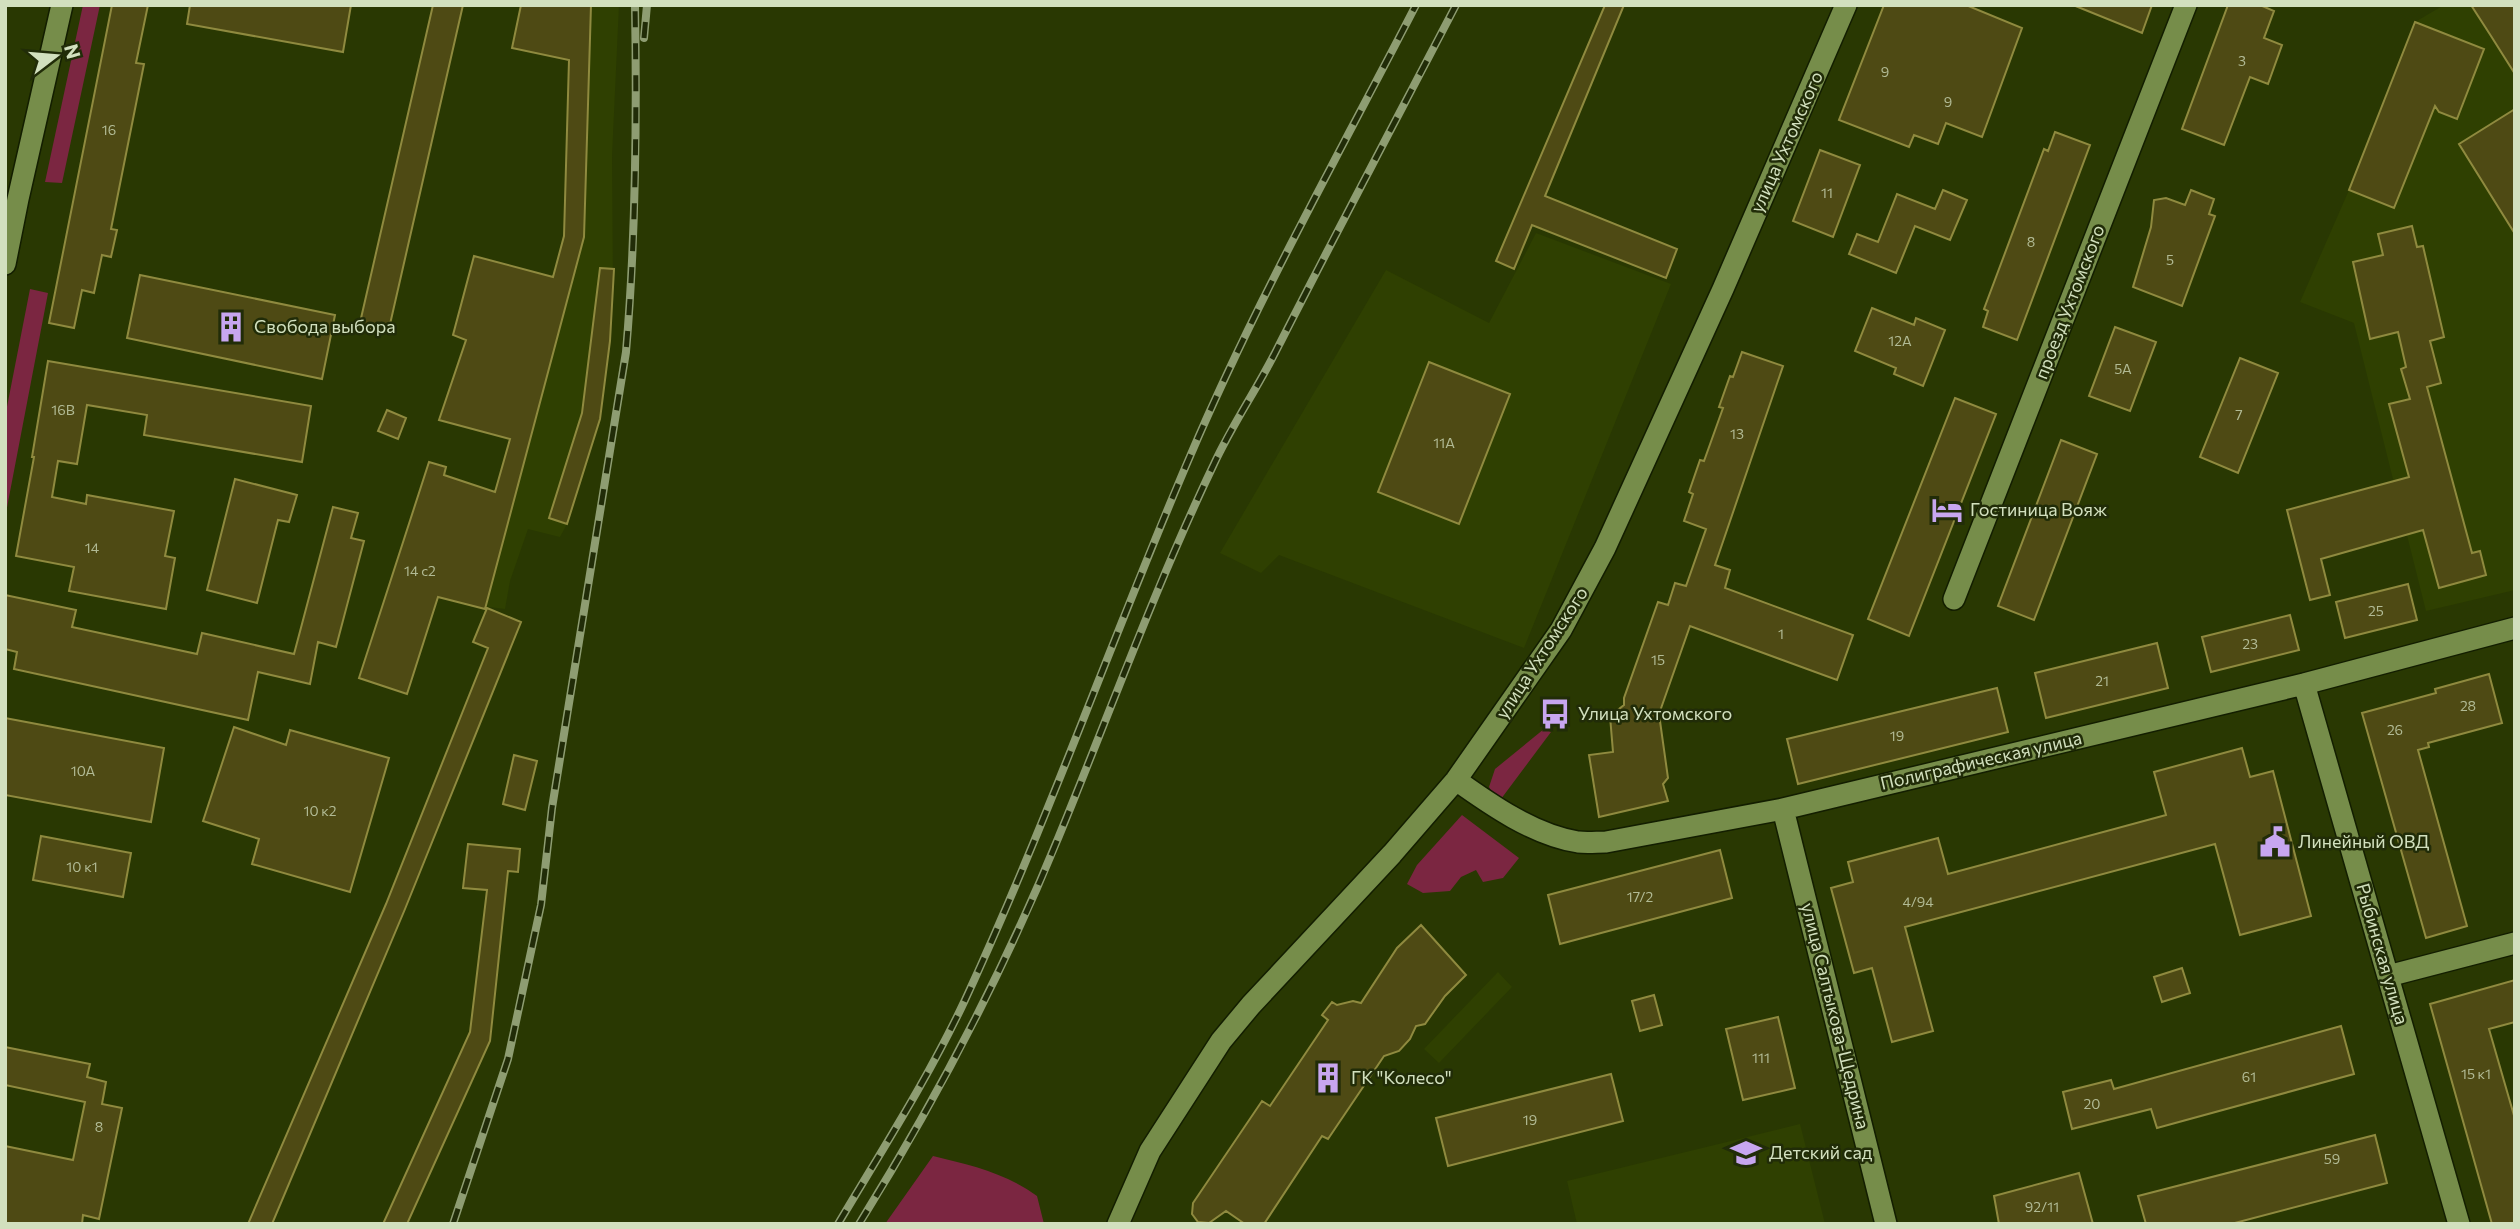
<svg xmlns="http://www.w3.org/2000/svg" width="2520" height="1229" font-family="Commissioner,sans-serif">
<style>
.built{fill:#2f4001}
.green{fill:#7b2641}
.building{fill:#4e4a14;stroke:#8f8a3f;stroke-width:2}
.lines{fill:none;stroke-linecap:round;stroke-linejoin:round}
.minor-casing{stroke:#131e00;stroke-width:24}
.minor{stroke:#768d4a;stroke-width:21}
.rail-casing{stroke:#8e9d72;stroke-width:8}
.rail{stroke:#212c08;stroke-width:5;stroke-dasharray:16;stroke-linecap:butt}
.labels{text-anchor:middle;stroke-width:5;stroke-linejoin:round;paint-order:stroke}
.number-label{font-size:14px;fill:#b1ba94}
.street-label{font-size:18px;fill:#d2e0be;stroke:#212c08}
.poi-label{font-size:18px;fill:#d2e0be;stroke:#212c08;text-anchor:start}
</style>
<rect width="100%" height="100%" fill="#293802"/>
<path class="built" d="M570 5H619L612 156 613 288 610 341 567 524 560 537 528 529 510 581 505 609 465 604 564 236Z
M2444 5H2515V590L2426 611 2354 323 2300 302 2349 190 2415 22Z
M1536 233 1671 284 1524 648 1279 555 1261 573 1220 553 1386 270 1489 323Z
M1498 972 1512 987 1439 1063 1424 1049Z
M1800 1124 1825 1224H1577L1567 1181Z"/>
<path class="green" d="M83 5H100L62 183 45 182Z
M30 289 48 293 5 518V417Z
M1544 729 1551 732 1498 803 1489 787 1495 769Z
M1462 815 1519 858 1503 878 1483 882 1476 870 1461 877 1450 891 1423 893 1407 884 1417 865Z
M933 1156C970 1165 1006 1173 1037 1196L1044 1224H885Z"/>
<path class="building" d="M112 5H148L136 63 144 64 111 229 117 230 111 257 102 255 94 293 82 290 74 328 49 323Z
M190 5H351L343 52 187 24Z
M433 5H463L388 333 359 327Z
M521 5H591L584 237 485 609 438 597 407 694 359 678 429 462 446 467 444 475 495 492 510 439 439 420 466 340 453 335 474 256 553 277 564 236 569 60 512 48Z
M1605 5H1624L1545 196 1677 249 1666 278 1532 225 1514 269 1496 261Z
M1884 5H1966L2022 28 1982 137 1946 123 1938 144 1914 135 1909 147 1839 120Z
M2073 5H2152L2142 33Z
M2228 5H2260L2274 11 2264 38 2282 45 2268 84 2250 77 2224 145 2182 129Z
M2471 5H2515V74L2491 36Z
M2415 22 2484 49 2457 119 2439 112 2435 106 2394 208 2349 190Z
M2515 109V234L2459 144Z
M2055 132 2090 145 2017 340 1983 327 1988 311 1984 309 2044 149 2048 151Z
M1820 150 1860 165 1833 237 1793 221Z
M1943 190 1967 200 1950 240 1915 226 1896 273 1849 254 1857 234 1878 242 1897 194 1935 209Z
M2191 190 2214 199 2209 214 2215 216 2182 306 2133 287 2151 227 2154 200 2166 198 2185 205Z
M2412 226 2417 247 2423 246 2444 337 2430 341 2441 383 2427 387 2472 553 2480 551 2486 575 2439 588 2423 530 2321 559 2330 595 2310 600 2287 510 2409 477 2389 404 2410 399 2401 369 2406 367 2398 332 2370 339 2353 262 2383 255 2378 234Z
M600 268 614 269 610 341 600 419 567 524 549 518 582 413Z
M140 275 335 315 322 379 127 338Z
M1872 308 1914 325 1916 318 1945 330 1923 386 1894 374 1896 368 1855 351Z
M2115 327 2156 342 2130 411 2089 396Z
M1742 352 1783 366 1715 565 1730 570 1725 588 1853 635 1837 680 1690 626 1659 714 1668 778 1663 784 1668 801 1599 817 1589 755 1613 752 1610 716 1624 705V698L1658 602 1668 605 1675 583 1686 586 1706 529 1684 521 1693 494 1689 492 1700 460 1704 461 1723 408 1719 407 1730 376 1733 377Z
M2240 358 2278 373 2238 473 2200 457Z
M48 361 311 406 302 462 144 435 147 415 87 405 77 464 58 461 52 497 86 504 87 495 174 511 165 556 175 558 166 609 69 591 74 567 16 556 34 457H32Z
M1429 362 1510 394 1459 524 1378 492Z
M1955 398 1996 414 1909 636 1868 619Z
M387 410 406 418 398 439 378 431Z
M2061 440 2097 454 2034 620 1998 606Z
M235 479 297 495 289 522 278 520 257 603 207 590Z
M333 507 358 513 351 538 364 541 336 647 318 642 310 684 258 672 248 720 14 669 17 652 5 649V595L76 610 72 627 197 654 202 633 294 654Z
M2408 584 2417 620 2345 638 2336 602Z
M487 608 521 622 405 909 272 1224H248L386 904 488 648 473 642Z
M2290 615 2299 650 2211 672 2202 637Z
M2157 643 2168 688 2046 718 2035 673Z
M2489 674 2502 723 2428 743 2429 747 2418 750 2467 926 2426 938 2362 713 2436 693 2435 689Z
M1997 688 2008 732 1798 784 1787 739Z
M5 718 164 748 151 822 5 795Z
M234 727 286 745 290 730 389 758 350 892 252 864 259 839 203 821Z
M2242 748 2250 777 2273 771 2311 916 2240 935 2215 844 1905 927 1933 1031 1892 1042 1872 968 1854 973 1831 888 1853 882 1848 862 1938 838 1948 874 2166 815 2154 772Z
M514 755 537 761 525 810 503 804Z
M41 836 131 853 123 897 33 880Z
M468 844 520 849 518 872 508 871 490 1041 407 1224H383L470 1032 487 890 463 888Z
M1720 850 1732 898 1560 944 1548 895Z
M1421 925 1466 975 1445 996 1425 1024 1416 1026 1410 1039 1399 1051 1384 1056 1328 1139 1322 1136 1264 1224H1245L1226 1211 1209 1223 1198 1222 1192 1214 1193 1203 1262 1101 1270 1106 1328 1020 1322 1015 1332 1002 1337 1005 1353 1001 1361 1003 1397 948Z
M2182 968 2190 993 2162 1002 2154 977Z
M2515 980V1022L2489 1029 2515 1119V1224H2492L2430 1004Z
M1654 995 1662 1025 1640 1031 1632 1001Z
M1778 1017 1795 1088 1743 1100 1726 1029Z
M2341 1026 2354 1074 2157 1128 2151 1109 2072 1129 2063 1092 2111 1080 2114 1089Z
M5 1047 90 1064 87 1077 106 1082 102 1104 122 1108 99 1219 83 1215 82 1224H5V1146L73 1160 85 1102 5 1085Z
M1611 1074 1623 1121 1448 1166 1436 1118Z
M2375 1135 2387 1183 2231 1224H2146L2138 1196Z
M2079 1173 2093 1224H1999L1994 1196Z"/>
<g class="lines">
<g class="minor-casing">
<path id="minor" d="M5 264 18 199 62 5
M1954 599 2186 5
M2304 684 2459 1224
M1456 780C1491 805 1534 835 1578 842 1587 843 1597 842 1606 842L1783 809 2304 684 2515 628
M1783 809 1886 1224
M2388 976 2515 943
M1118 1224 1150 1151 1221 1041 1251 1005 1392 854 1456 780 1561 630 1605 548 1723 289 1846 5"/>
</g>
<use href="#minor" class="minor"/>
<g class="rail-casing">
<path id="rail" d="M644 38 647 5
M453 1224 508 1059 541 905 552 808 626 352C636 236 637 121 635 5
M838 1224C882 1150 929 1077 965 1000 1048 821 1113 635 1191 454 1257 300 1339 154 1416 5
M859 1224C936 1100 1004 971 1059 836 1110 712 1156 585 1214 464 1232 425 1257 389 1276 351 1335 235 1396 120 1456 5"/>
</g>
<use href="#rail" class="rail"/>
</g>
<defs>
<g id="building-bare" transform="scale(2.415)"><path d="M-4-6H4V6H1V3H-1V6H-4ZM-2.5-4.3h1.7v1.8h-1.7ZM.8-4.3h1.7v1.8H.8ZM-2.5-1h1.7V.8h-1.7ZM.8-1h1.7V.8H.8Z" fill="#c7a6ef" stroke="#212c08" stroke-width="2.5" paint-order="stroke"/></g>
<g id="hotel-bare" transform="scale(2.415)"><path d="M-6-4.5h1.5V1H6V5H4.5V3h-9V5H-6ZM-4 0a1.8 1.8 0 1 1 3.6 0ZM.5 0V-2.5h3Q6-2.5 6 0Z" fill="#c7a6ef" stroke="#212c08" stroke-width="2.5" paint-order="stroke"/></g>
<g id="bus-bare" transform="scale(2.415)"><path d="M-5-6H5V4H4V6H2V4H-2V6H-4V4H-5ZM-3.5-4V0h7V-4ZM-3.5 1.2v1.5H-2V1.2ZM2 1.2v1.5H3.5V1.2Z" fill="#c7a6ef" stroke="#212c08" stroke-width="2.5" paint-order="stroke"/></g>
<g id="civic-bare" transform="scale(2.415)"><path d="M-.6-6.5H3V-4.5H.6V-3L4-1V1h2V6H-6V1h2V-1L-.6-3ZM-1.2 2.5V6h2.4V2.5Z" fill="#c7a6ef" stroke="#212c08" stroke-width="2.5" paint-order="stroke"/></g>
<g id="school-bare" transform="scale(2.415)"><path d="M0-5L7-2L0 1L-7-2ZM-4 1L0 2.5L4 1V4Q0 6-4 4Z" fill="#c7a6ef" stroke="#212c08" stroke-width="2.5" paint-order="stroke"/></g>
</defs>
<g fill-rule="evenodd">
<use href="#building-bare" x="231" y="327"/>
<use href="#hotel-bare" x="1947" y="510"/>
<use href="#bus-bare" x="1555" y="714"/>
<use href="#civic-bare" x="2275" y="842"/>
<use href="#building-bare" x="1328" y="1078"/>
<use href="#school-bare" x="1746" y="1153"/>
</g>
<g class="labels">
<g class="number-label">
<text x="2242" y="66">3</text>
<text x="1885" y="77">9</text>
<text x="1948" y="107">9</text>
<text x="109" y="135">16</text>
<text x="1827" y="198">11</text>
<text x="2031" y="247">8</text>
<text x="2170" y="265">5</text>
<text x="1900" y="346">12А</text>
<text x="2123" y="374">5А</text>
<text x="63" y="415">16В</text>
<text x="2239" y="420">7</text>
<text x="1737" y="439">13</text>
<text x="1444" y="448">11А</text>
<text x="92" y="553">14</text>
<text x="420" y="576">14 с2</text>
<text x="2376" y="616">25</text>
<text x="1781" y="639">1</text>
<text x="2250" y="649">23</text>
<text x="1658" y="665">15</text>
<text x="2102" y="686">21</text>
<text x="2468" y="711">28</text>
<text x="2395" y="735">26</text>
<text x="1897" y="741">19</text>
<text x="83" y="776">10А</text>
<text x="320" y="816">10 к2</text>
<text x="82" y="872">10 к1</text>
<text x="1640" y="902">17/2</text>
<text x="1918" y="907">4/94</text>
<text x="1761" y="1063">111</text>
<text x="2476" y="1079">15 к1</text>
<text x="2249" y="1082">61</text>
<text x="2092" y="1109">20</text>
<text x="1530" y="1125">19</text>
<text x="99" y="1132">8</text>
<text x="2332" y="1164">59</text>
<text x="2042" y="1212">92/11</text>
</g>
<g class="street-label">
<text transform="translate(1787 142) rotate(-66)" y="6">улица Ухтомского</text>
<text transform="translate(2070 302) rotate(-69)" y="6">проезд Ухтомского</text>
<text transform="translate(1542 653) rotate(-57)" y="6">улица Ухтомского</text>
<text transform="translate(1981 761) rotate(-13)" y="6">Полиграфическая улица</text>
<text transform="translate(2382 954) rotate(74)" y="6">Рыбинская улица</text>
<text transform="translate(1835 1016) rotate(76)" y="6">улица Салтыкова-Щедрина</text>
</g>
<g class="poi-label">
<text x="254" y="333">Свобода выбора</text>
<text x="1970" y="516">Гостиница Вояж</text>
<text x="1578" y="720">Улица Ухтомского</text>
<text x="2298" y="848">Линейный ОВД</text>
<text x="1351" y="1084">ГК "Колесо"</text>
<text x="1769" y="1159">Детский сад</text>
</g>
</g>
<rect width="2520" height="1229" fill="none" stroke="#d2e0be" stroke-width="14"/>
<g transform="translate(56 56) rotate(74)" stroke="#212c08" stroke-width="5" paint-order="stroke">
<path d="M0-5L12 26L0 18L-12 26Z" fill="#d2e0be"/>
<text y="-10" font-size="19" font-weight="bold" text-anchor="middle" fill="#d2e0be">N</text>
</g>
</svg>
